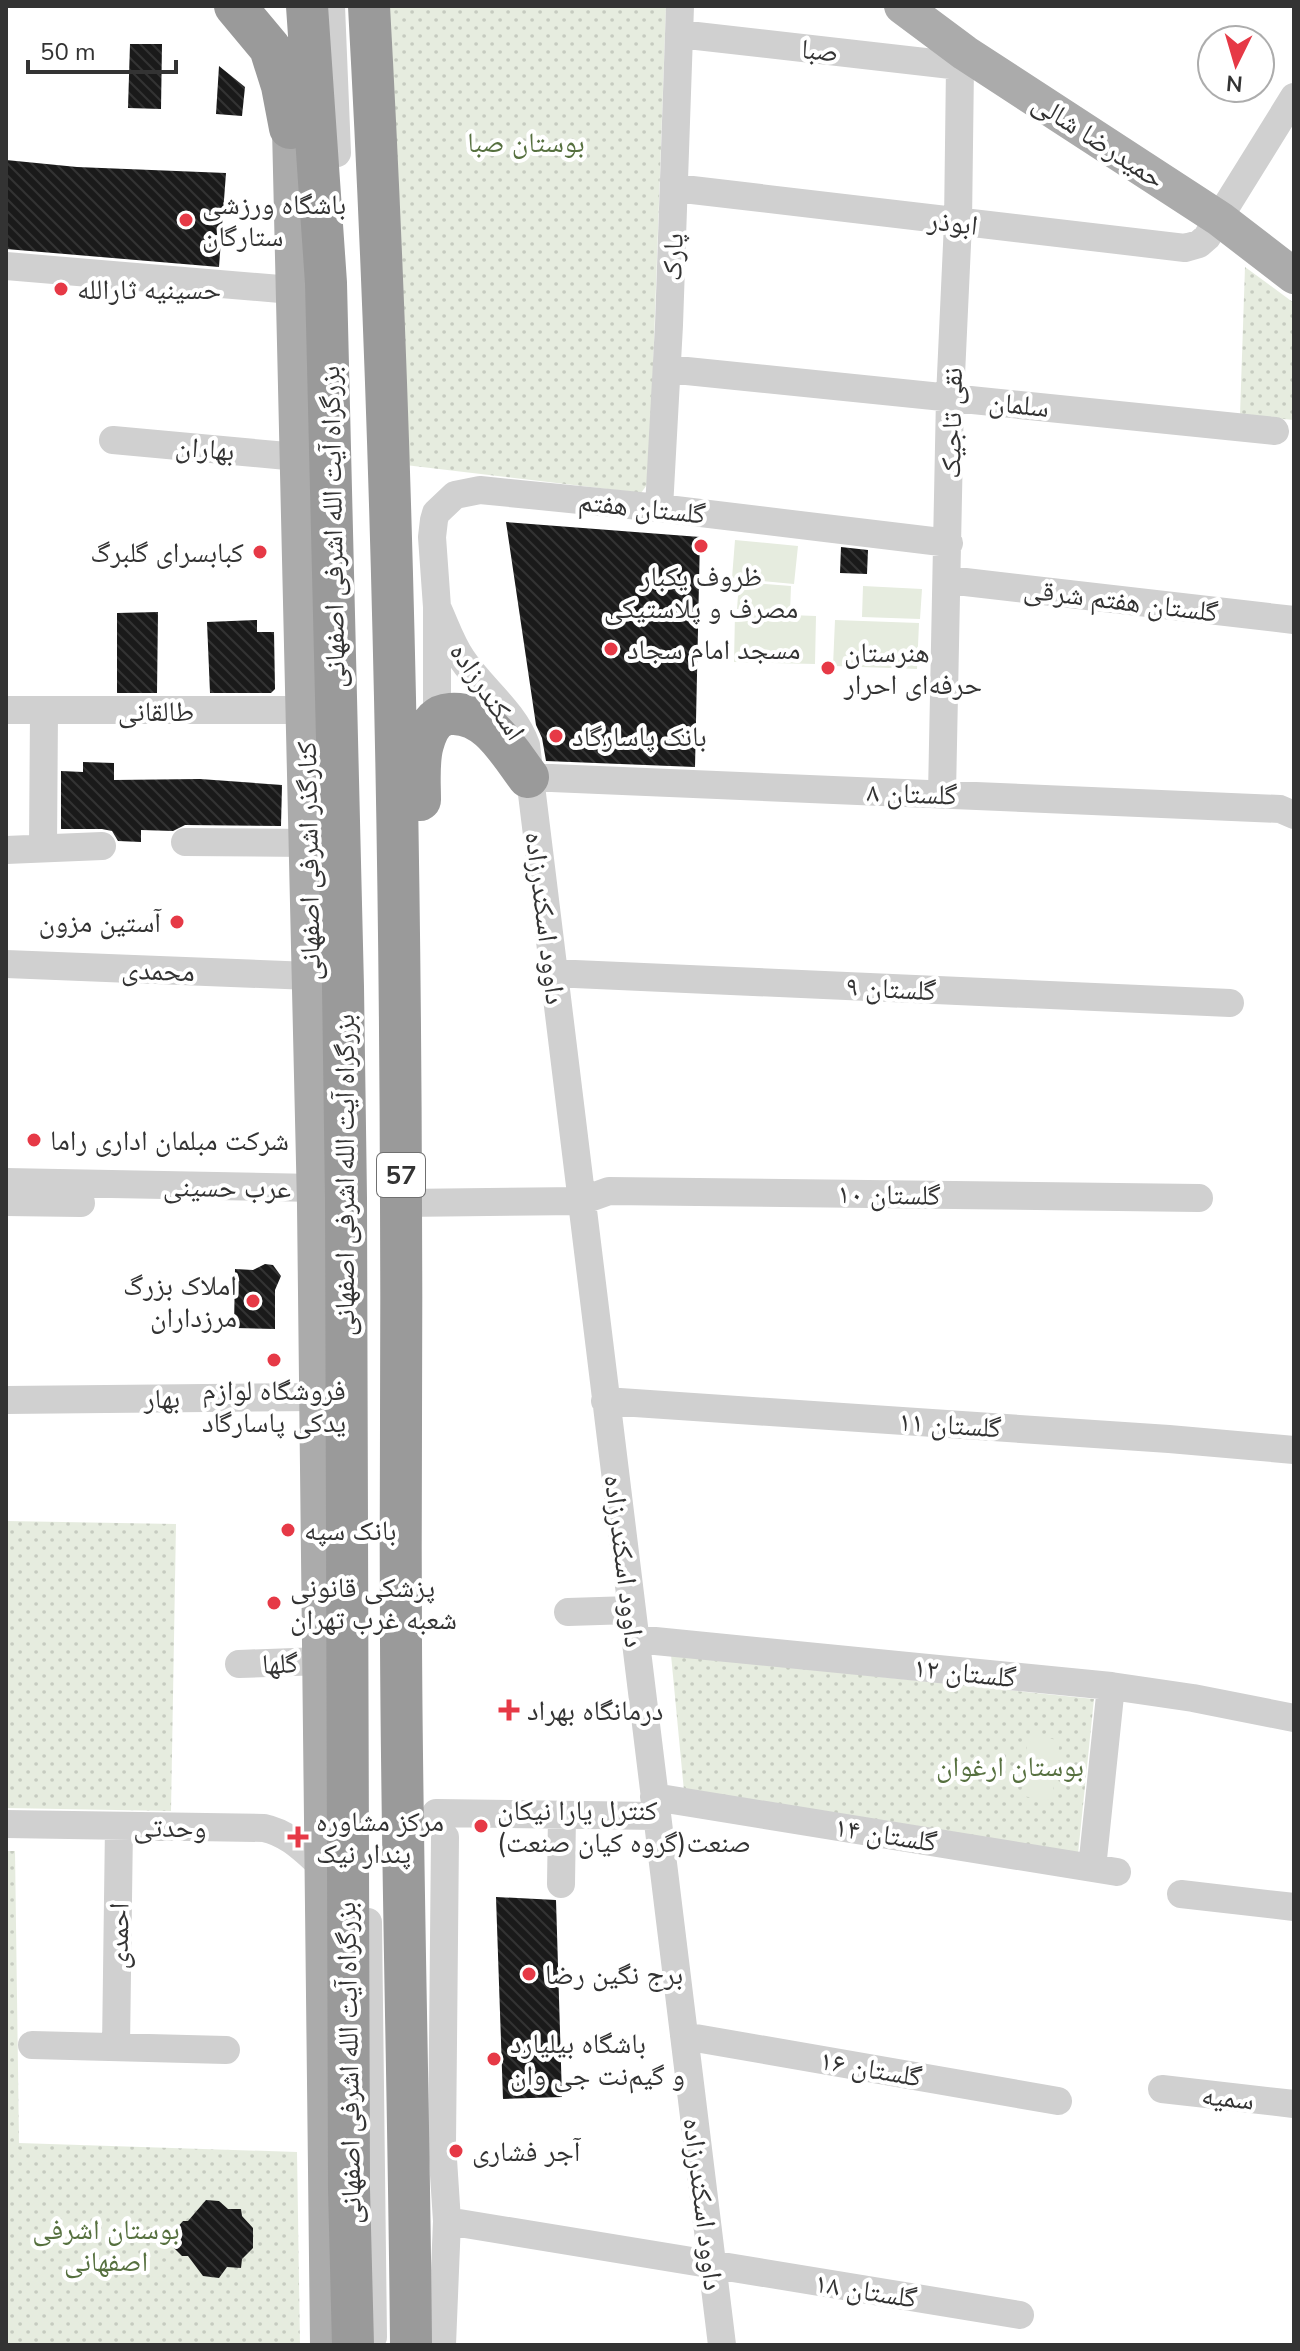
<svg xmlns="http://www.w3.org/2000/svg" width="1300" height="2351" font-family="'Nunito Sans','Noto Naskh Arabic',sans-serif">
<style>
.grass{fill:url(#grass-dots)}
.garden{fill:#e6ecdf}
.building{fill:url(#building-back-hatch)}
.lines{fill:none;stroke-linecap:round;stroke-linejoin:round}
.minor{stroke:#d0d0d0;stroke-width:28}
.major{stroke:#ababab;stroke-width:36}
.highway{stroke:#9a9a9a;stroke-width:42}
.poi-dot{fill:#e63946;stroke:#fff;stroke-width:3}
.labels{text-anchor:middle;stroke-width:8;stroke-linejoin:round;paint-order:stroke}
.shield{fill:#fff;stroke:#707070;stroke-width:2}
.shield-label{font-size:26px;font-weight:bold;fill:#333}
.street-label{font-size:28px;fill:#333;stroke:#fff}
.park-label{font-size:28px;fill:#56703f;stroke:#fff}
.poi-label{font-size:28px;fill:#333;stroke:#fff;text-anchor:start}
</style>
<defs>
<pattern id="grass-dots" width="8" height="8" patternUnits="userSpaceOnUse" patternTransform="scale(2)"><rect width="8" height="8" fill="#e6ecdf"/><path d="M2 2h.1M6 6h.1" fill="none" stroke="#c6cbc0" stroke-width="1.8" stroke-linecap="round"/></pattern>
<pattern id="building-back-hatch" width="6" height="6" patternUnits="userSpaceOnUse" patternTransform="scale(2)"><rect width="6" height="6" fill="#1a1a1a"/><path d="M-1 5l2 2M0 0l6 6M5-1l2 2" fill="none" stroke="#333"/></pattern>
</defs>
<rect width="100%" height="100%" fill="#fff"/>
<path class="grass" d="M384 6H666L649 482 641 493 397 464Z
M1245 267 1294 303V420L1240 415Z
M6 1521 176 1524 171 1811 6 1808Z
M671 1655 1094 1699 1078 1854 684 1791Z
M6 1851H15L19 2143 297 2152 300 2345H6Z"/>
<path class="garden" d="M735 540 798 546 794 584 732 578Z
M739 582 791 586 790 613 737 609Z
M863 586 922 589 920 619 862 617Z
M735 613 816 616 815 664 734 662Z
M835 620 919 623 917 669 833 666Z
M1028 1736 1060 1740 1052 1800 1021 1796Z"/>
<path class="building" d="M130 44H162L161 109 128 108Z
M219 66 245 87 242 116 216 114Z
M6 160 77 167 226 173 219 267 6 249Z
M506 522 700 537 695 767 546 761 542 738 536 725Z
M841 547 868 550 867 574 840 573Z
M158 612 157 693H117V613Z
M257 620V632H274L275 689 271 693H210L207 622Z
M83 762 114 763V780L200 779 282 785 281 826 185 825 173 831 141 830V842L118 841 112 831 102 829H61V771L83 772Z
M265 1264 273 1265 281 1276 275 1290V1329L234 1328 235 1269 253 1270Z
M496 1897 556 1900 562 2097 503 2099Z
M206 2200 219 2201 228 2209H241L242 2216 253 2228V2248L242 2259 241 2268 227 2267 219 2278 203 2276 188 2256H182L172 2246 173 2232 183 2221H188Z"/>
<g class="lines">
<path class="minor" d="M331 6 337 153
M679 34 960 66
M675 188 1185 248 1199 244 1207 237 1294 97
M6 266 292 290
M667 369 1275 431
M113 440 298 457
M659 508 669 325 680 6
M948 580 1294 620
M437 607C445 624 451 643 462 659 482 689 513 710 526 745L722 2345
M6 710H305
M437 719V607L432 537 434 520 436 513 455 495 480 490 659 508 949 543
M528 777 1280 809 1294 815
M942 794 950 397 958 223 960 66 965 53
M185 842 307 843
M43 848 44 711
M6 850 102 846
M6 964 310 976
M552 973 1230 1003
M6 1182 315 1188 333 1194
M6 1202 81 1203
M401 1203 581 1201 609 1191 1199 1198
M6 1400 317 1397
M605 1401 1169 1439 1294 1450
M568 1612 631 1610
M635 1639 1111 1686 1193 1698 1294 1718
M239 1664 321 1661
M654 1797 1117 1872
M436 1813 657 1816
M6 1824 264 1828C288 1833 304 1850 322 1866
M1092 1868 1111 1686
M561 1884 562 1815
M1181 1894 1294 1907
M368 1922 373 2337
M684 2036 1058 2101
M32 2045 226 2050
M116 2047 119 1826
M1162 2089 1294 2104
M447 2221 1020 2315
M442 2345 447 2221 442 2144 445 1837"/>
<path class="major" d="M902 6 965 53 1220 219 1294 276
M297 102 290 128 315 1205 328 2345"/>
<path class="highway" d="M235 6 270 48 282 86 290 128
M307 6 326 283 343 987 346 1198 349 2189 353 2345
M369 6C391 405 400 805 401 1205 402 1350 400 1495 401 1640 402 1875 409 2110 411 2345
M420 800C420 782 418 761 423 744 427 730 434 715 450 714 487 711 509 752 528 777"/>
</g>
<g class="poi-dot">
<circle cx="186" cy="220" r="8"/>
<circle cx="61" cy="289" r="8"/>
<circle cx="701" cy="546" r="8"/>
<circle cx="260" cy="552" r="8"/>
<circle cx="611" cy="649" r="8"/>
<circle cx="828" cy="668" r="8"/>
<circle cx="556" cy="736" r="8"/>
<circle cx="177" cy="922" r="8"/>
<circle cx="34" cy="1140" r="8"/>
<circle cx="253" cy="1301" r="8"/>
<circle cx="274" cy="1360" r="8"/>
<circle cx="288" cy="1530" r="8"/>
<circle cx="274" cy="1603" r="8"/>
<path d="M505 1698h8v8h8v8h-8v8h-8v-8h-8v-8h8z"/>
<circle cx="481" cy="1826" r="8"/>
<path d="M294 1825h8v8h8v8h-8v8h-8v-8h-8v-8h8z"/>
<circle cx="529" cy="1974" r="8"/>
<circle cx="494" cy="2059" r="8"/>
<circle cx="456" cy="2151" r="8"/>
</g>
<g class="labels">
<rect class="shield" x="377" y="1153" width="48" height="44" rx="6"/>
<g class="shield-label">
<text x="401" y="1184">57</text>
</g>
<g class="street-label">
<text transform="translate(820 50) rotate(6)" y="10">صبا</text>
<text transform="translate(1099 140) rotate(33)" y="10">حمیدرضا شالی</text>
<text transform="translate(953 222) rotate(7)" y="10">ابوذر</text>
<text transform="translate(672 257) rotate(-88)" y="10">پارک</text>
<text transform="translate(1019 404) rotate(6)" y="10">سلمان</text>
<text transform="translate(951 423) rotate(-89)" y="10">نقی تاجیک</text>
<text transform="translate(205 448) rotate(5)" y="10">بهاران</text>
<text transform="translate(642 507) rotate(6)" y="10">گلستان هفتم</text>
<text transform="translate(332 527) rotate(-91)" y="10">بزرگراه آیت الله اشرفی اصفهانی</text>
<text transform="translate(1121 600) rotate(7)" y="10">گلستان هفتم شرقی</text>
<text transform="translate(488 691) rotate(56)" y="10">اسکندرزاده</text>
<text x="156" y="721">طالقانی</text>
<text transform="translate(912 793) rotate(2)" y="10">گلستان ٨</text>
<text transform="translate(308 861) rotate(-91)" y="10">کنارگذر اشرفی اصفهانی</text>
<text transform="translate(546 918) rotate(83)" y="10">داوود اسکندرزاده</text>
<text transform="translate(158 970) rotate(2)" y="10">محمدی</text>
<text transform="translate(891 988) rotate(3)" y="10">گلستان ۹</text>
<text transform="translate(344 1175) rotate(-90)" y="10">بزرگراه آیت الله اشرفی اصفهانی</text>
<text transform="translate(227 1187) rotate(1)" y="10">عرب حسینی</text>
<text transform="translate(889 1194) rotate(1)" y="10">گلستان ۱۰</text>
<text transform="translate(162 1398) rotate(-1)" y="10">بهار</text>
<text transform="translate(950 1424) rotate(4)" y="10">گلستان ۱۱</text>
<text transform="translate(625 1561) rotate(83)" y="10">داوود اسکندرزاده</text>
<text transform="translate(280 1663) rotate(-2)" y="10">گلها</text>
<text transform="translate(965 1672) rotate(6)" y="10">گلستان ۱۲</text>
<text transform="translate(170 1827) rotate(1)" y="10">وحدتی</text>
<text transform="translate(886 1834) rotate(9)" y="10">گلستان ۱۴</text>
<text transform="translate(118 1936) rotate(-89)" y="10">احمدی</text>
<text transform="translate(348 2063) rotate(-91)" y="10">بزرگراه آیت الله اشرفی اصفهانی</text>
<text transform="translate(871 2068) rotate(10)" y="10">گلستان ۱۶</text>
<text transform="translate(1228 2097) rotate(6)" y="10">سمیه</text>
<text transform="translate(704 2204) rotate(83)" y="10">داوود اسکندرزاده</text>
<text transform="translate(866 2290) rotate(9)" y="10">گلستان ۱۸</text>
</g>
<g class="park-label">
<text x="526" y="152">بوستان صبا</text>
<text x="1010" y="1776">بوستان ارغوان</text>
<text x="106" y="2239">بوستان اشرفی<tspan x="106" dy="32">اصفهانی</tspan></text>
</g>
<g class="poi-label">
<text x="202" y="214">باشگاه ورزشی<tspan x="202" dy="32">ستارگان</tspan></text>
<text x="77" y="299">حسینیه ثارالله</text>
<text x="244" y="562" text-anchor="end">کبابسرای گلبرگ</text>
<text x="701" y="586" text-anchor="middle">ظروف یکبار<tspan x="701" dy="32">مصرف و پلاستیکی</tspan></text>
<text x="627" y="659">مسجد امام سجاد</text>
<text x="844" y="662">هنرستان<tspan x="844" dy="32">حرفه‌ای احرار</tspan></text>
<text x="572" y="746">بانک پاسارگاد</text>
<text x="161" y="932" text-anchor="end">آستین مزون</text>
<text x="50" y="1150">شرکت مبلمان اداری راما</text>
<text x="237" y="1295" text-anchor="end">املاک بزرگ<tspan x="237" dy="32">مرزداران</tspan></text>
<text x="274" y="1400" text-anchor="middle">فروشگاه لوازم<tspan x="274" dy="32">یدکی پاسارگاد</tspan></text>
<text x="304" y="1540">بانک سپه</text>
<text x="290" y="1597">پزشکی قانونی<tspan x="290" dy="32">شعبه غرب تهران</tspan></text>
<text x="527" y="1720">درمانگاه بهراد</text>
<text x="497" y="1820">کنترل یارا نیکان<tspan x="497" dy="32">صنعت(گروه کیان صنعت)</tspan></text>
<text x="316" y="1831">مرکز مشاوره<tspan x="316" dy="32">پندار نیک</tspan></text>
<text x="545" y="1984">برج نگین رضا</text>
<text x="510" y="2053">باشگاه بیلیارد<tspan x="510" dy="32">و گیم‌نت جی وان</tspan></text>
<text x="472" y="2161">آجر فشاری</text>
</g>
</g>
<rect width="1300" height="2351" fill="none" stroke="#333333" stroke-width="16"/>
<g transform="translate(1236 64) rotate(185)"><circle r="38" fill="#ffffff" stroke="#adadad" stroke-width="2"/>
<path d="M0-6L14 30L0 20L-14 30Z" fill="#e63946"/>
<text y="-12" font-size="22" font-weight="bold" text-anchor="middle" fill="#333333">N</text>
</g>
<path d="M28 60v12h148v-12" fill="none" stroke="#333333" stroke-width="4"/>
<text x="40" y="60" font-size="24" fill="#333333" stroke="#ffffff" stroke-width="6" paint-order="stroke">50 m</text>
</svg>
